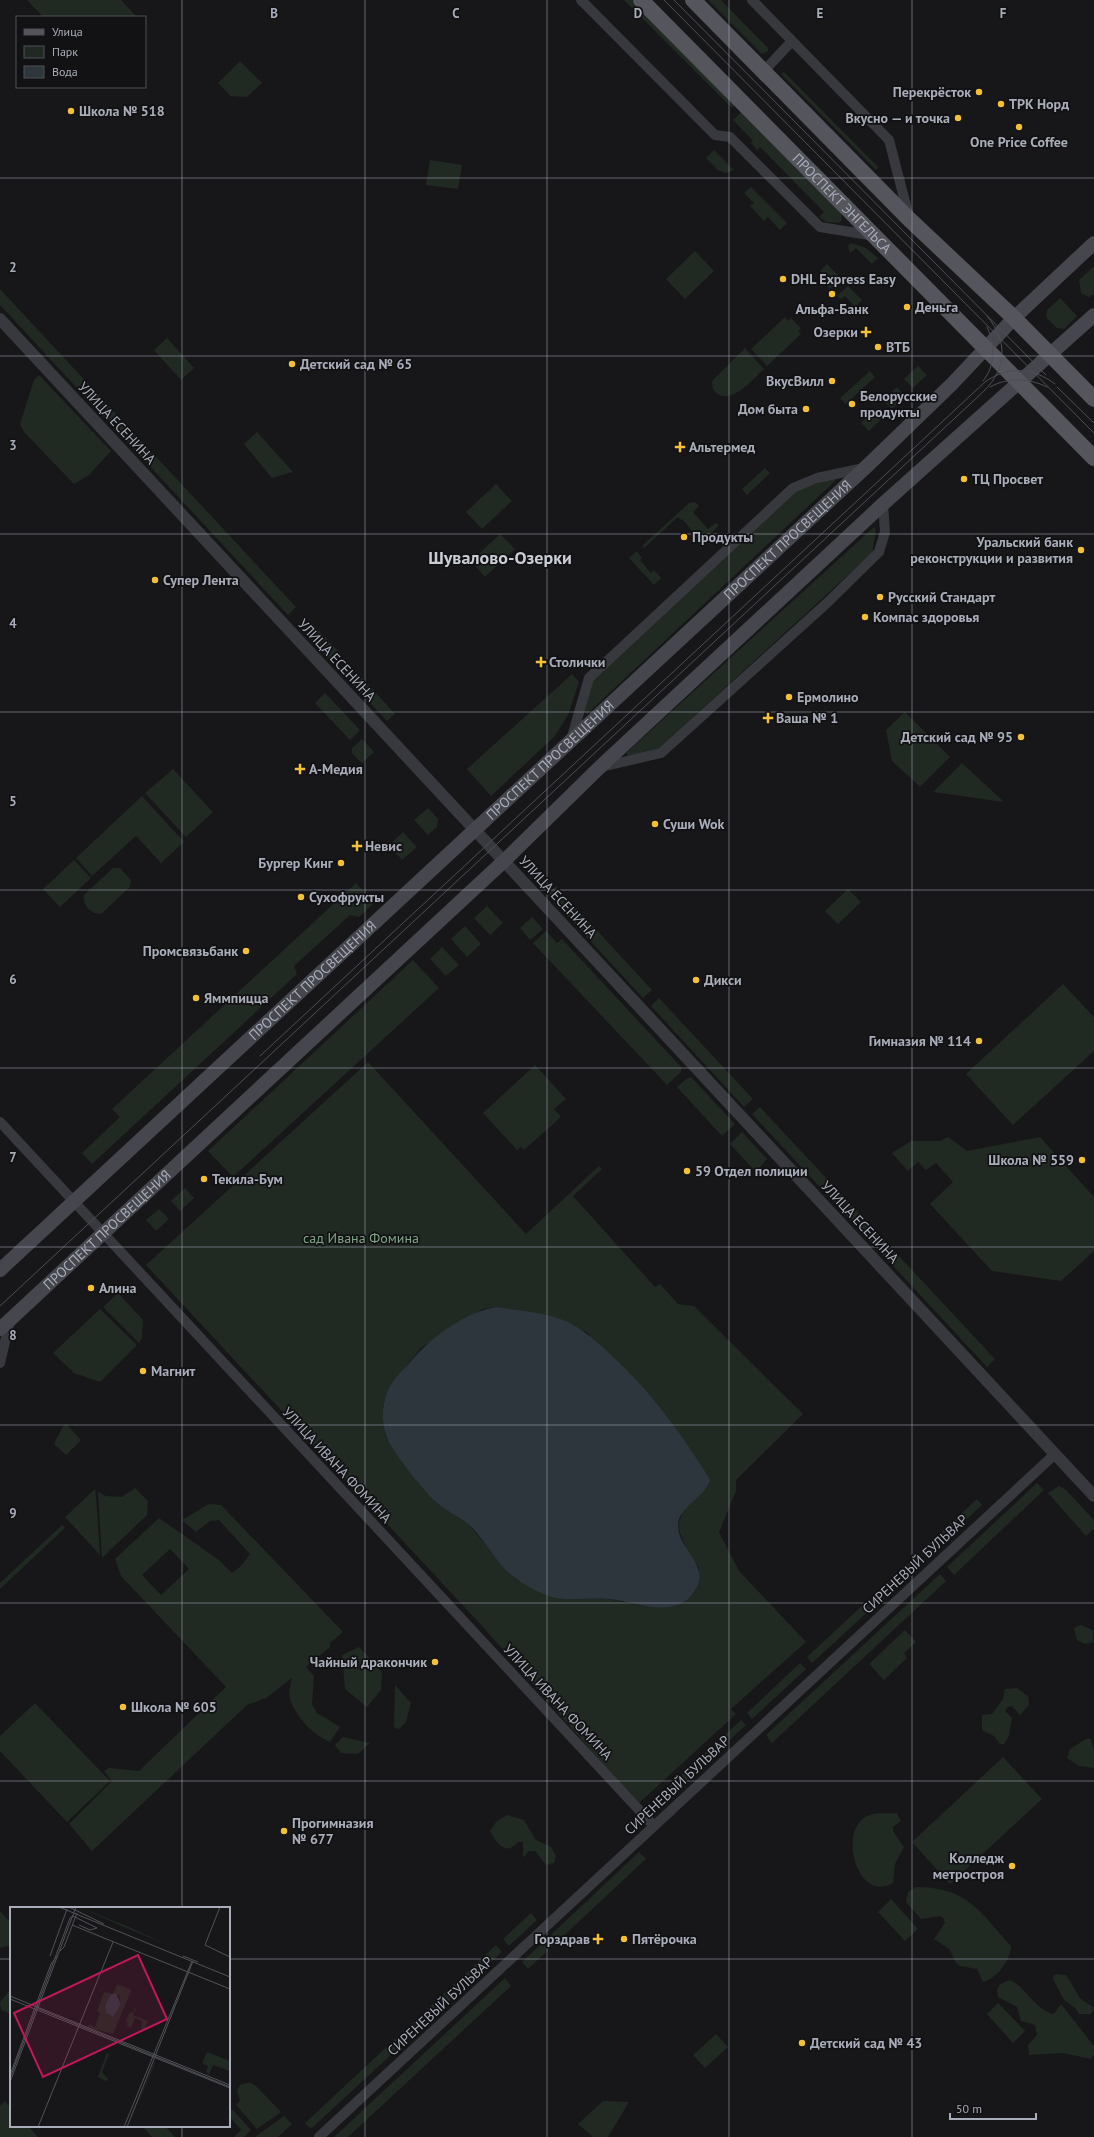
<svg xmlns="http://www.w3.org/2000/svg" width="1094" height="2137" font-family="'PT Sans',sans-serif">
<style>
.green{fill:#212923;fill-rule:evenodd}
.water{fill:#2d353d}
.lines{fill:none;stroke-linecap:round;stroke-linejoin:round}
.minor{stroke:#38393e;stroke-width:10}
.tertiary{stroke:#38393e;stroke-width:12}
.secondary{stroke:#46474e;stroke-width:14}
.primary{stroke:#54555d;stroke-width:16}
.tram{stroke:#4d4e55;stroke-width:1}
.grid{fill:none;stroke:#a9adb9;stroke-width:1;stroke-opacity:0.55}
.poi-dot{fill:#f3c036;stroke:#121214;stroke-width:1.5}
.labels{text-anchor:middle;stroke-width:3.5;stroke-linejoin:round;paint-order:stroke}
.poi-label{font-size:14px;font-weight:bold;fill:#a9adb9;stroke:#121214;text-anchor:start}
.street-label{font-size:14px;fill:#a9adb9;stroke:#121214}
.park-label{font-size:14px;fill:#80a485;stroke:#121214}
.district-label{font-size:18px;font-weight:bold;fill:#caccd5;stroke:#121214}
.inset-road{fill:none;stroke:#515359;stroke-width:1}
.view{fill:#c2185b;fill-opacity:0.15;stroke:#c2185b;stroke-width:2}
.inset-edge{fill:none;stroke:#a9adb9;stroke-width:2}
.grid-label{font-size:13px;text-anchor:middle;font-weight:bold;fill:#a9adb9;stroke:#121214;stroke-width:3.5;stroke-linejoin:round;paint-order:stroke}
</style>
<rect width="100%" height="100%" fill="#171719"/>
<path class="green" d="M27 0H121L137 17H43Z
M624 0H632L735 105 732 108Z
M708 0H721L768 48V51L762 54Z
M240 61 262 83 247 97 231 96 218 83Z
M784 72 878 167 876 170 781 74Z
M742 111 841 212 842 220 839 223 826 222 819 217 824 212 760 147 757 150 751 143 753 141 733 120Z
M714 150 734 170 726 173 718 170 706 158Z
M430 160 462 165 458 189 426 185Z
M751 187 787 223 780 230 768 217 764 221 750 206 754 203 744 193Z
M851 243 866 248 878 258 872 264 856 248 850 253 848 246Z
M695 251 714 271 685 299 666 279Z
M827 264 841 278 830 289 826 285 829 281 820 271Z
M1094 266V294L1089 297 1081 293 1079 280Z
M848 286 862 300 855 307 845 296 841 299 837 296Z
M0 289 296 607 288 615 0 305Z
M1060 298 1077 316 1064 329 1057 328 1046 317 1047 310Z
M785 317 788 321 791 318 801 328 798 331 801 334 767 366 751 349Z
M167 338 194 368 181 380 154 350Z
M745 348 764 369C754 378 733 404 718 394 713 391 712 387 712 381Z
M918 366 927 375 913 388 904 379Z
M870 371 875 377 846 404 840 398Z
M39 375 111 451 89 475 74 484 24 432 20 424 34 380Z
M897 387 905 396 892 409 883 400Z
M875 409 883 417 869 431 861 423Z
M257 432 293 472 272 478 244 444Z
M765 468 770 473 747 495 742 489Z
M833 479 835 481 587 714 583 710 592 681 795 492 817 483Z
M496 484 512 501 482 529 466 512Z
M695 502 699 506 693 512 708 529 716 523 719 525 702 542 682 519 681 520 678 517 644 548 642 546 689 503Z
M874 527 876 530 872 553 658 749 629 757 626 753Z
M500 534 515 549 485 577 471 561Z
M637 551 642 558 640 560 651 573 654 570 661 578 654 585 629 558Z
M311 622 341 654 329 659 303 630Z
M358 673 395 714 387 721 352 684Z
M572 674 579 682 568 715 555 736 491 796 467 769Z
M325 693 360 730 350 740 315 703Z
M905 712 950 757 920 787 892 761 886 730Z
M362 739 374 752 362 763 352 753V748Z
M962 763 1004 802 933 792Z
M173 769 213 812 186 837 145 793Z
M142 796 184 842 161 863 136 836 92 876 76 858Z
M428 808 438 819 437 827 428 835 414 820Z
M403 832 417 847 402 860 389 845Z
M74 860 91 878 60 907 43 889Z
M113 868H120L131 880 130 887 101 914C90 914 83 906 84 895Z
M356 883 374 903 359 917 350 915 294 966 297 974 92 1164 82 1153 120 1117 112 1109Z
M556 886 652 990 643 998 547 894Z
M848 889 861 902 838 924 825 911Z
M487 906 503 923 490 935 474 918Z
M532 917 543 929 530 940 520 928Z
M465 926 481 944 467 957 451 939Z
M546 931 557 943 562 939 682 1068 680 1073 667 1085 533 943Z
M442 947 459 965 446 976 430 959Z
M413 960 439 988 233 1177 208 1151Z
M1063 984 1094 1017V1051L1013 1125 966 1074Z
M659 998 753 1099 744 1107 651 1006Z
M368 1062 526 1234 599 1166 602 1169 573 1196 655 1287 660 1284 678 1304 694 1306 803 1414 736 1480V1491L719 1532 739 1571 806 1642 731 1709 736 1714 638 1804 483 1627 146 1265ZM497 1307C530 1313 557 1317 588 1333L682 1514 678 1525 680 1533 689 1554 699 1568V1583L694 1593 683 1603 663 1607 638 1605 608 1599 549 1596 516 1579 468 1524 438 1504 386 1437 383 1423 384 1402 389 1388 421 1348 483 1309Z
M535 1065 566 1099 554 1109 561 1117 524 1150 521 1147 517 1150 483 1113Z
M691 1077 735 1124 722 1136 677 1087 686 1079Z
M760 1107 995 1359 987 1367 752 1114Z
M742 1132 767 1159 756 1172 730 1144Z
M948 1137 967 1151 1040 1137 1094 1197V1251L1061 1281 992 1271 930 1204 953 1182 936 1163 926 1170 918 1162 908 1171 892 1153 911 1141H940Z
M185 1188 194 1198 180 1211 171 1201Z
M159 1209 169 1219 156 1231 146 1220Z
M118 1293 143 1320 142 1338 139 1343 103 1307Z
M100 1309 137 1345 100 1382 74 1373 53 1353Z
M66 1424 81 1440 66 1455 54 1444 62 1428Z
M1037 1483 1044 1490 954 1575 947 1567Z
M1059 1486 1066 1490 1094 1520V1529L1086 1536 1048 1493Z
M135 1488 148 1501 147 1515 102 1558 98 1492 106 1496 122 1497Z
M95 1489 96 1495 100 1555 65 1517Z
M977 1499 982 1505 928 1555 923 1549Z
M209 1504 221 1505 343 1632 330 1643V1647L306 1667 314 1676 312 1704 317 1713 340 1727 330 1742C313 1735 296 1717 290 1699 288 1692 291 1684 292 1678L266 1698 247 1705 92 1851 69 1824 112 1781 104 1771 109 1768 139 1771 226 1687 121 1576 115 1559 159 1518 219 1560 232 1573 241 1566 250 1554 219 1520 210 1521 196 1532 182 1520ZM170 1549 189 1569 161 1595 142 1575Z
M62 1525 65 1528 0 1589V1583Z
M916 1557 921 1562 877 1603 872 1598Z
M940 1574 946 1581 772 1743 766 1735Z
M865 1603 871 1609 812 1663 807 1657Z
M1080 1625 1093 1630V1642L1085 1644 1077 1640 1074 1628Z
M905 1630 916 1642 904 1653 907 1658 884 1680 869 1664Z
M359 1647 382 1672 381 1690 367 1707 345 1689 342 1655Z
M800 1663 806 1669 752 1719 747 1713Z
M395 1685 411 1703 406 1722 399 1729 394 1727Z
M1017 1688 1028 1696 1029 1705 1020 1715 1012 1706 1008 1707 1005 1711 1012 1718 1009 1736 1004 1744H1000L994 1736 982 1730V1715L992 1714 1003 1699 1005 1689Z
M35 1703 110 1781 67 1822 0 1751V1736Z
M741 1720 746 1725 665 1799 661 1794Z
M343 1737 370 1743 358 1754 341 1753 335 1745Z
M1086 1739H1091L1094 1749V1768L1079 1766 1067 1758 1070 1749Z
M1003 1757 1042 1799 950 1884 912 1842Z
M897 1813 901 1821 893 1827V1831L904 1847 895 1864 893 1883C856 1905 836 1825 870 1815 878 1812 889 1814 897 1813Z
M507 1815 524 1820 536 1840 551 1847 556 1856 554 1863 546 1865 535 1851H529L524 1857 523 1856V1842H518C516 1844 513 1847 510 1848 501 1851 493 1837 490 1831L496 1822Z
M639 1852 646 1859 528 1969 522 1962Z
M916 1887C968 1887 980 1912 1011 1946 1011 1960 996 1979 983 1982L977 1969 960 1966 956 1963 950 1950 934 1939 945 1923 943 1918 940 1916 921 1919 906 1902 908 1892Z
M891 1899 918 1929 905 1941 878 1912Z
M0 1911 11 1923V1945L0 1948Z
M531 1913 537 1920 509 1946 503 1939Z
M496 1945 502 1952 313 2127 310 2128 305 2123Z
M1057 1974 1066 1975 1080 1998 1094 2008 1091 2014H1079L1075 2008 1064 2000 1053 1979 1054 1975Z
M505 1978 511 1986 348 2137H334Z
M1010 1980C1026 1987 1035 2010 1054 2014L1061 2004 1094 2046V2055L1091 2059 1063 2053 1029 2055 1028 2045 1037 2035 1035 2025 1021 2021 1017 2007 998 1997 997 1990 1000 1984Z
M11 1989V2014L1 2010 0 2002Z
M998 2003 1025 2031 1013 2043 987 2014Z
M716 2034 728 2047 705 2068 693 2055Z
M246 2083H251L256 2086 281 2112 257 2129 236 2105 240 2101 237 2090 240 2085Z
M5 2101 11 2108V2126H28L38 2137H0V2106Z
M603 2101 629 2102 608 2137H593L578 2124Z
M232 2109 251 2130 244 2137H234L241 2130 229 2116V2111Z
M284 2116 292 2124 278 2137H255Z
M142 2126 157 2128 165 2126 175 2137H152Z"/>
<path class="water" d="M497 1307C520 1311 546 1312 568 1322 584 1330 596 1341 609 1353 648 1388 678 1429 706 1473L710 1480C705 1498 679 1506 678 1525 678 1550 713 1567 694 1592 690 1599 682 1604 674 1606 652 1611 630 1601 608 1599 589 1597 566 1602 548 1596 533 1590 515 1580 504 1568 491 1554 483 1537 468 1524 458 1516 446 1511 436 1502 423 1490 391 1451 386 1435 381 1421 382 1404 388 1390 393 1379 404 1369 412 1360 431 1337 467 1311 497 1307Z"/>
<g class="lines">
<path class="minor" d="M581 0 715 135 730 137 820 227 875 236
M752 0 889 140 909 217
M763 72 792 41
M571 740 589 678 793 488 817 478 864 468
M601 767 661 753 827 603 879 552 885 532 883 504
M0 1122 654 1826
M0 1363 10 1320
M319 2137 1055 1454"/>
<path class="tertiary" d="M0 319 1094 1496"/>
<g class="secondary">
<path id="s1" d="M0 1270 866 467 952 384 1014 318 1094 243"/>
<path id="s2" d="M0 1329 504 861 600 767 883 504 1094 315"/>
</g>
<g class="primary">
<path id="s3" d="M641 0 1094 458"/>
<path d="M693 0 909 219 1014 318 1094 399"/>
</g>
<path class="tram" d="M664 0 1094 433
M674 0 1046 375
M983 381C996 365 995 345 987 327
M990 387C1008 377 1029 378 1047 387
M1057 387 1094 423
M260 1056 985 382C1007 366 1033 367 1055 384
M0 1306 984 391C1007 368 1008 341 987 316"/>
</g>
<path class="grid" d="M182 0V1908M365 0V2137M547 0V2137M729 0V2137M912 0V2137M0 178H1094M0 356H1094M0 534H1094M0 712H1094M0 890H1094M0 1068H1094M0 1247H1094M0 1425H1094M0 1603H1094M0 1781H1094M0 1959H11M229 1959H1094M182 2126V2137"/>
<g class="poi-dot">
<circle cx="979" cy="92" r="4"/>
<circle cx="1001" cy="104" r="4"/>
<circle cx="71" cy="111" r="4"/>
<circle cx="958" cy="118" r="4"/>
<circle cx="1019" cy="127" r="4"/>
<circle cx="783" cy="279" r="4"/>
<circle cx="832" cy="294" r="4"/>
<circle cx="907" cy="307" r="4"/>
<path d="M864 326h4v4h4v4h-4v4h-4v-4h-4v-4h4z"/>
<circle cx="878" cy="347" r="4"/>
<circle cx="292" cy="364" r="4"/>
<circle cx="832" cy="381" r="4"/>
<circle cx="852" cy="404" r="4"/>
<circle cx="806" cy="409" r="4"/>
<path d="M678 441h4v4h4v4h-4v4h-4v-4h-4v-4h4z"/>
<circle cx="964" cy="479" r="4"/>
<circle cx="684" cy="537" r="4"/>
<circle cx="1081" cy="550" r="4"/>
<circle cx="155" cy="580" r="4"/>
<circle cx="880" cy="597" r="4"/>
<circle cx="865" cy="617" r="4"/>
<path d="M539 656h4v4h4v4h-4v4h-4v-4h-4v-4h4z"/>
<circle cx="789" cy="697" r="4"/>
<path d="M766 712h4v4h4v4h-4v4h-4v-4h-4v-4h4z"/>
<circle cx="1021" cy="737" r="4"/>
<path d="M298 763h4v4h4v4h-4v4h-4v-4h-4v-4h4z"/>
<circle cx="655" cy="824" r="4"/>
<path d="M355 840h4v4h4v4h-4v4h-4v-4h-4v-4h4z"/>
<circle cx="341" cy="863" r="4"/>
<circle cx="301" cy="897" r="4"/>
<circle cx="246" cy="951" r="4"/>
<circle cx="696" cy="980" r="4"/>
<circle cx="196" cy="998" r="4"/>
<circle cx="979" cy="1041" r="4"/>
<circle cx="1082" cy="1160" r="4"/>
<circle cx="687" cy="1171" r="4"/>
<circle cx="204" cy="1179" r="4"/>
<circle cx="91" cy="1288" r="4"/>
<circle cx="143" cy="1371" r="4"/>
<circle cx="435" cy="1662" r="4"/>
<circle cx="123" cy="1707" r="4"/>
<circle cx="284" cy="1831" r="4"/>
<circle cx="1012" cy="1866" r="4"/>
<path d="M596 1933h4v4h4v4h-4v4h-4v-4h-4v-4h4z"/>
<circle cx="624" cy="1939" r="4"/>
<circle cx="802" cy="2043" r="4"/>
</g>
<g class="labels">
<g class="poi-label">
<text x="971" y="97" text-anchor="end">Перекрёсток</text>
<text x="1009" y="109">ТРК Норд</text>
<text x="79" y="116">Школа № 518</text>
<text x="950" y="123" text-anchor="end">Вкусно — и точка</text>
<text x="1019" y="147" text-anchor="middle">One Price Coffee</text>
<text x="791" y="284">DHL Express Easy</text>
<text x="915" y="312">Деньга</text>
<text x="832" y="314" text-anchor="middle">Альфа-Банк</text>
<text x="858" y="337" text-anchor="end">Озерки</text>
<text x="886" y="352">ВТБ</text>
<text x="300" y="369">Детский сад № 65</text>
<text x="824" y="386" text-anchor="end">ВкусВилл</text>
<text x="860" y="401">Белорусские<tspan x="860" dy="16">продукты</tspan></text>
<text x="798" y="414" text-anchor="end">Дом быта</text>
<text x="689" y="452">Альтермед</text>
<text x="972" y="484">ТЦ Просвет</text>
<text x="692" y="542">Продукты</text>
<text x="1073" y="547" text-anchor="end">Уральский банк<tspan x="1073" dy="16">реконструкции и развития</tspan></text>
<text x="163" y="585">Супер Лента</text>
<text x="888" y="602">Русский Стандарт</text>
<text x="873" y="622">Компас здоровья</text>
<text x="549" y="667">Столички</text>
<text x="797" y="702">Ермолино</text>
<text x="776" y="723">Ваша № 1</text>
<text x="1013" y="742" text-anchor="end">Детский сад № 95</text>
<text x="309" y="774">А-Медия</text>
<text x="663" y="829">Суши Wok</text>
<text x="365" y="851">Невис</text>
<text x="333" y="868" text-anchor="end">Бургер Кинг</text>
<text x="309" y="902">Сухофрукты</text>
<text x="238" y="956" text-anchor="end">Промсвязьбанк</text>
<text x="704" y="985">Дикси</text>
<text x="204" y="1003">Яммпицца</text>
<text x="971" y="1046" text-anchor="end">Гимназия № 114</text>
<text x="1074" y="1165" text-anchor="end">Школа № 559</text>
<text x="695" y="1176">59 Отдел полиции</text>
<text x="212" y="1184">Текила-Бум</text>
<text x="99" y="1293">Алина</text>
<text x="151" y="1376">Магнит</text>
<text x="427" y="1667" text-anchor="end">Чайный дракончик</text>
<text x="131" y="1712">Школа № 605</text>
<text x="292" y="1828">Прогимназия<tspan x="292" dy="16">№ 677</tspan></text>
<text x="1004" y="1863" text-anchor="end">Колледж<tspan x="1004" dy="16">метростроя</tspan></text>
<text x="590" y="1944" text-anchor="end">Горздрав</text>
<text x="632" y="1944">Пятёрочка</text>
<text x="810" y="2048">Детский сад № 43</text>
</g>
<g class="street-label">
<text dy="5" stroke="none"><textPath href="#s3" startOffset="286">ПРОСПЕКТ ЭНГЕЛЬСА</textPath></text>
<text transform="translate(117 423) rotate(47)" y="5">УЛИЦА ЕСЕНИНА</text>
<text dy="5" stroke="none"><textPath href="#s1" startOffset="1074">ПРОСПЕКТ ПРОСВЕЩЕНИЯ</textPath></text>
<text transform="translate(337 660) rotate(47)" y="5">УЛИЦА ЕСЕНИНА</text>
<text dy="5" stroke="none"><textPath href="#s1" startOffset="750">ПРОСПЕКТ ПРОСВЕЩЕНИЯ</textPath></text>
<text transform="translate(558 897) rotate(47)" y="5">УЛИЦА ЕСЕНИНА</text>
<text dy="5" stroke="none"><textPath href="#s1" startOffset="426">ПРОСПЕКТ ПРОСВЕЩЕНИЯ</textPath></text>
<text transform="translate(860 1222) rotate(47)" y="5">УЛИЦА ЕСЕНИНА</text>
<text dy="5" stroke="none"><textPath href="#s2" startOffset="146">ПРОСПЕКТ ПРОСВЕЩЕНИЯ</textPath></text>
<text transform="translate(337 1465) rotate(47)" y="5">УЛИЦА ИВАНА ФОМИНА</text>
<text transform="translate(915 1564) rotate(-43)" y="5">СИРЕНЕВЫЙ БУЛЬВАР</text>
<text transform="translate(558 1702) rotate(47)" y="5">УЛИЦА ИВАНА ФОМИНА</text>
<text transform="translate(677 1785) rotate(-43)" y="5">СИРЕНЕВЫЙ БУЛЬВАР</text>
<text transform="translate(440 2006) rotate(-43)" y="5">СИРЕНЕВЫЙ БУЛЬВАР</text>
</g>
<g class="park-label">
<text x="361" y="1243">сад Ивана Фомина</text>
</g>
<g class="district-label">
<text x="500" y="564">Шувалово-Озерки</text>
</g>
</g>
<g transform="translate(10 1907)">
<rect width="220" height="220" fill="#171719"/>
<path d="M69 0 119 20 158 38 114 20ZM99 74 120 82 121 84 103 127 78 120 79 117 85 120 90 106 85 103 87 104 94 85 103 87 107 78 113 80ZM105 87 109 88 111 97 103 110 96 106 95 99 100 88ZM124 101 126 102 123 108 138 114 135 123 131 122 132 114 125 111 121 121 117 119 118 114 115 117 119 106 124 105ZM197 145 220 154V164L203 158 199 168 196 167 199 166 196 165 198 159 192 156ZM97 146 99 147 92 165 98 172 96 174 88 170ZM144 155 145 156 121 213Z" fill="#212923" fill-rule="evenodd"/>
<path d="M106 86 111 97 103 110 96 106 95 99 100 88Z" fill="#2d353d"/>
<path class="inset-road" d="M49 0 220 70M59 0 94 17M210 0 195 38 220 50M62 18 220 82M50 44 54 40 67 6M40 49 57 2M173 49 188 55M0 89 220 178M0 92 220 181M27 98 29 102 220 180M0 168 41 57 47 49M0 171 60 11 63 9 87 21 80 23 69 18M0 175 66 0M28 220 103 35M114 220 182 54M117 220 183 54"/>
<path class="view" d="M128 48 157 112 33 170 4 106Z"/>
<rect width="220" height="220" class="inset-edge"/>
</g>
<g class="grid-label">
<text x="274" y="18">B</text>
<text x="456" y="18">C</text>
<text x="638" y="18">D</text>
<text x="820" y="18">E</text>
<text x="1003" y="18">F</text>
<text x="13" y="272">2</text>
<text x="13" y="450">3</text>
<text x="13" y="628">4</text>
<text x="13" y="806">5</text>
<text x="13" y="984">6</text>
<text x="13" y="1162">7</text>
<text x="13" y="1340">8</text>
<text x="13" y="1518">9</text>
</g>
<rect x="16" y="16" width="130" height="72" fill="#121214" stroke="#4e5056"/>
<rect x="24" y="29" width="20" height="6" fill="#54555d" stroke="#4e5056"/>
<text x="52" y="36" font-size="12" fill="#a9adb9">Улица</text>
<rect x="24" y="46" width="20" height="12" fill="#212923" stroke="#4e5056"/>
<text x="52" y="56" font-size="12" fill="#a9adb9">Парк</text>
<rect x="24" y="66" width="20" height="12" fill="#2d353d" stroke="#4e5056"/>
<text x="52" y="76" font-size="12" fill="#a9adb9">Вода</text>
<path d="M950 2113v6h86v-6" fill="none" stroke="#a9adb9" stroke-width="2"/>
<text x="956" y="2113" font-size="12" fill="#a9adb9" stroke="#121214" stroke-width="3" paint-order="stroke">50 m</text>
</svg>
